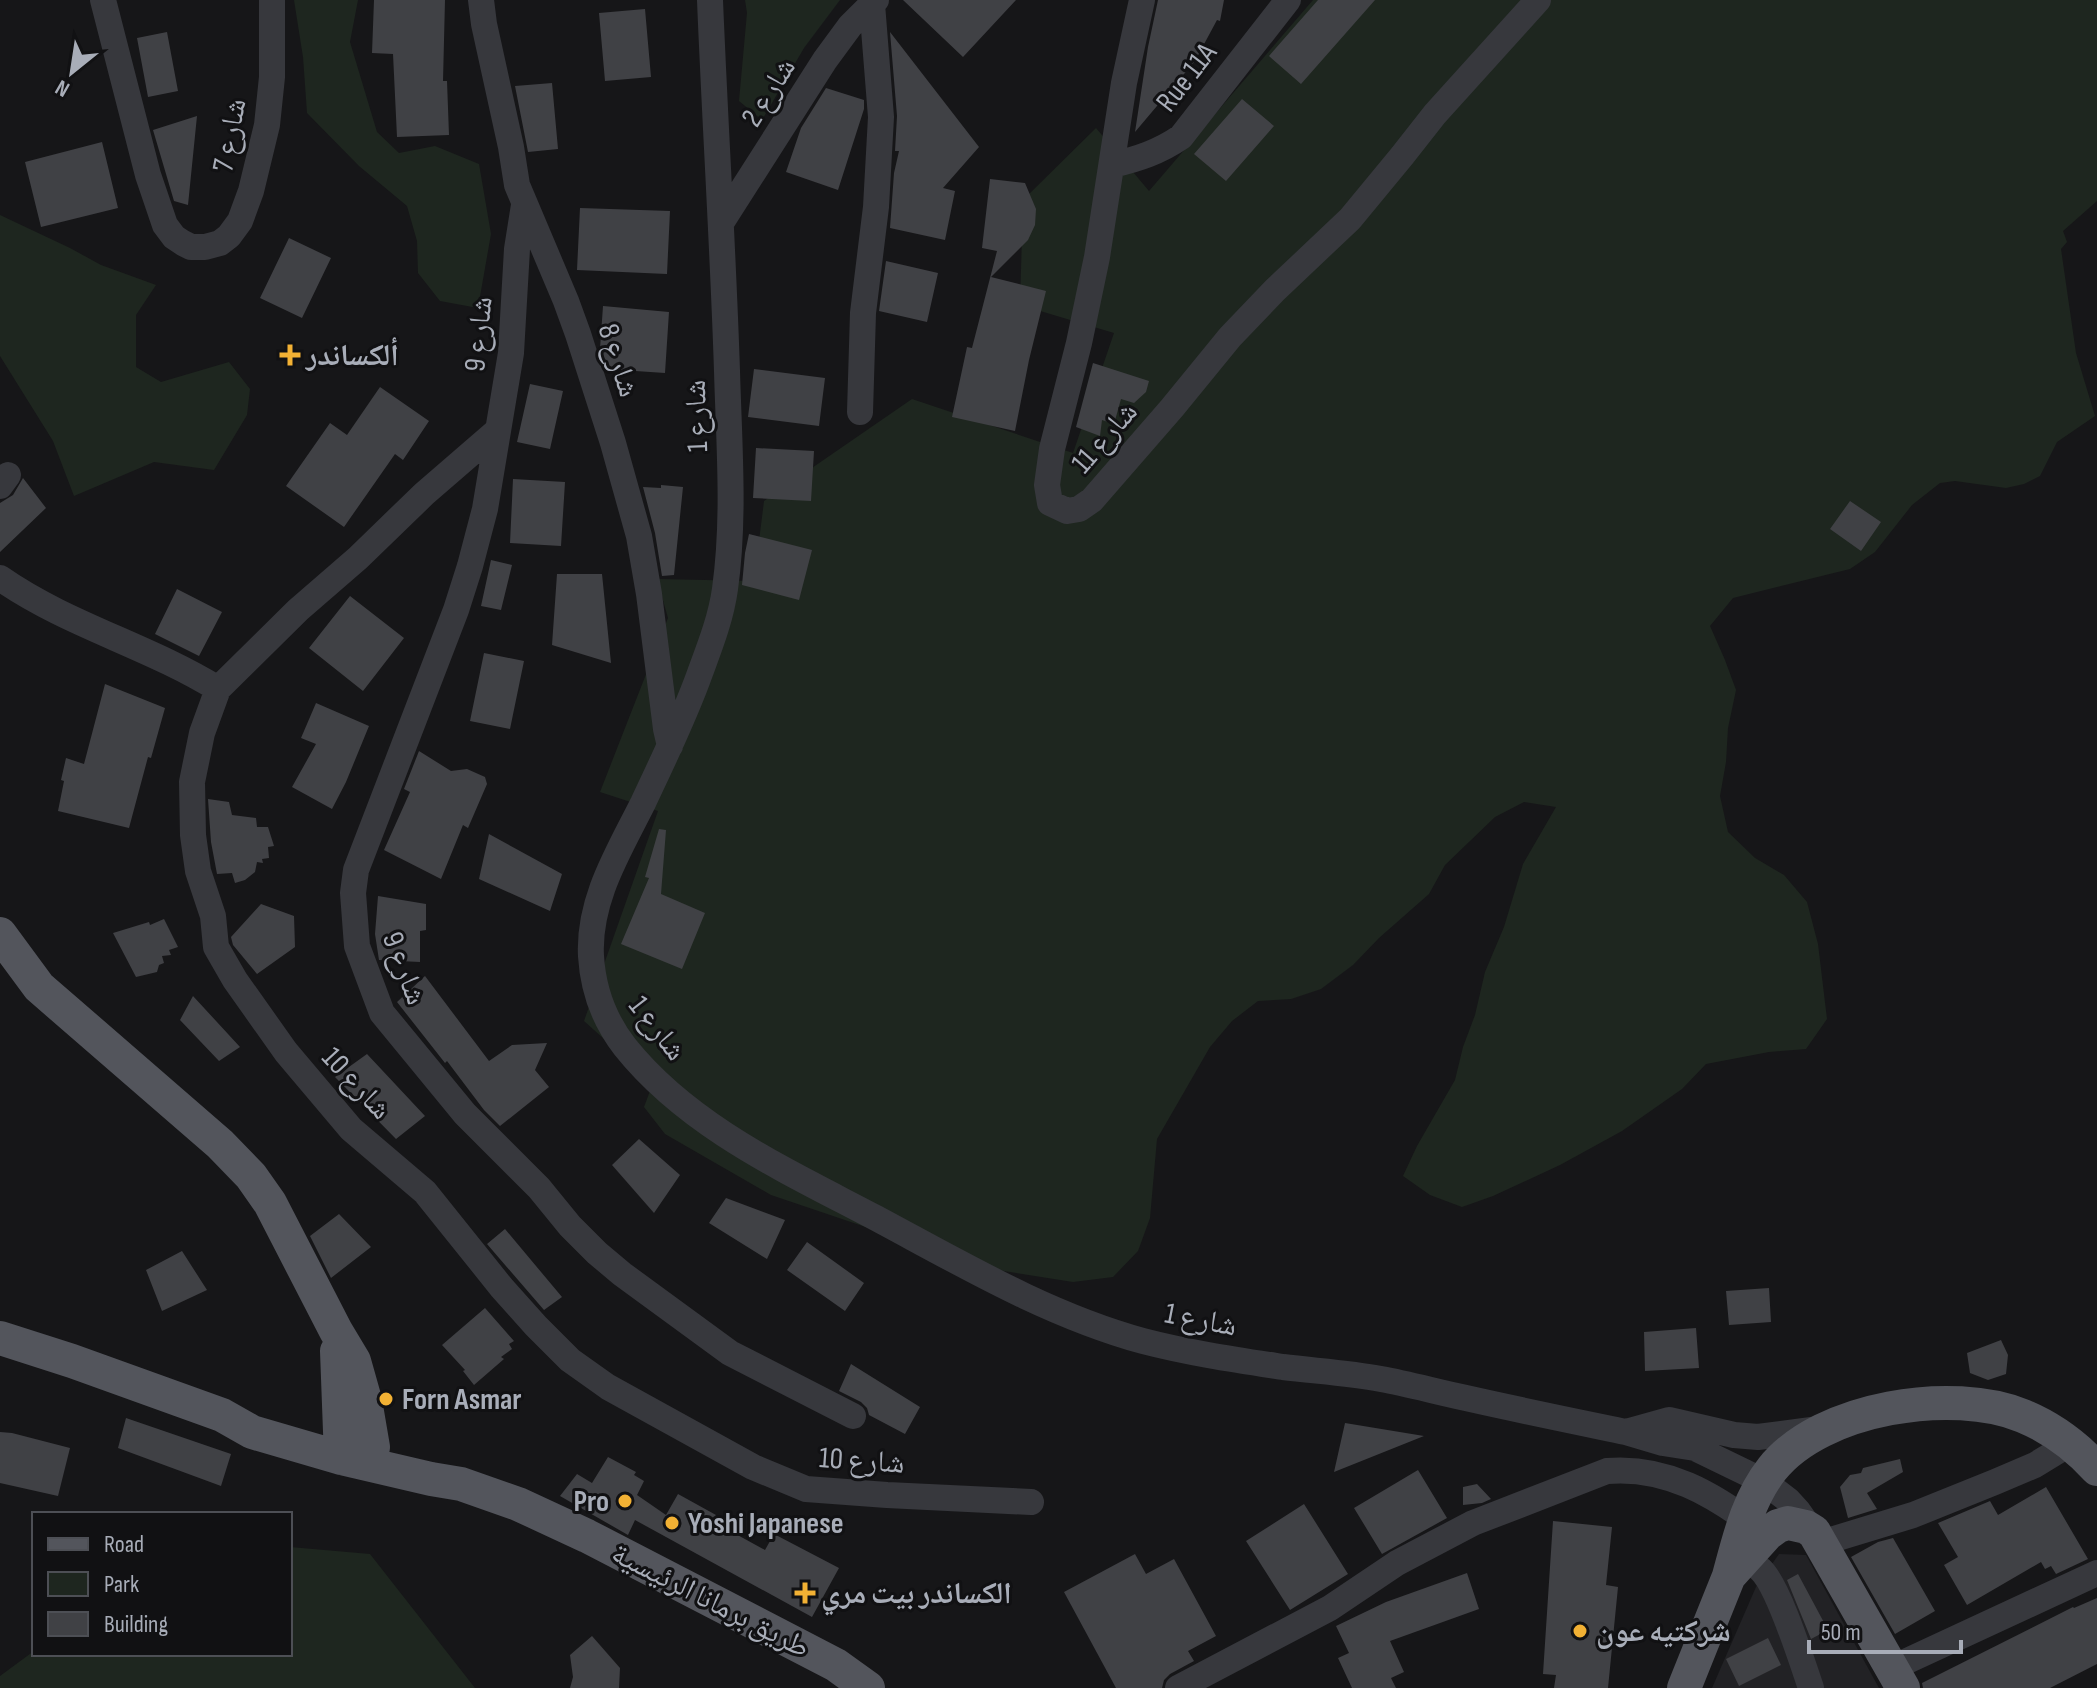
<svg xmlns="http://www.w3.org/2000/svg" width="2097" height="1688" font-family="'Sofia Sans Condensed','Noto Naskh Arabic',sans-serif">
<style>
.built{fill:#222225}
.green{fill:#1e261f}
.building{fill:#404145}
.lines{fill:none;stroke-linecap:round;stroke-linejoin:round}
.minor{stroke:#37383d;stroke-width:26}
.major{stroke:#53555c;stroke-width:34}
.poi-dot{fill:#f2b134;stroke:#111113;stroke-width:3}
.labels{text-anchor:middle;stroke-width:6;stroke-linejoin:round;paint-order:stroke}
.street-label{font-size:30px;fill:#a8adb8;stroke:#111113}
.poi-label{font-size:30px;font-weight:bold;fill:#a8adb8;stroke:#111113;text-anchor:start}
</style>
<rect width="100%" height="100%" fill="#161618"/>
<path class="built" d="M1779 1554 1806 1555 1879 1688H1712L1756 1587Z"/>
<path class="green" d="M294 0H358L350 42 377 132 399 153 435 146 479 164 491 234 478 308 440 301 418 273 417 241 407 206 359 166 307 113 303 57Z
M745 0H840L804 48 762 120 739 101 747 13Z
M1313 0H2097V201L2063 231 2067 242 2061 249 2076 353 2095 416 2057 442 2040 476 2024 484 2006 488 1955 481 1940 483 1912 505 1875 552 1850 569 1733 598 1710 626 1725 660 1736 690 1728 728 1726 762 1720 796 1728 832 1755 858 1784 875 1807 902 1818 944 1827 1019 1806 1049 1769 1052 1706 1064 1682 1089 1622 1131 1560 1165 1493 1196 1462 1207 1430 1195 1403 1176 1417 1146 1455 1080 1463 1047 1475 1015 1485 972 1504 927 1523 864 1556 807 1524 802 1495 817 1445 865 1429 894 1379 938 1353 965 1321 989 1291 999 1258 1001 1232 1021 1210 1047 1157 1139 1150 1218 1138 1251 1113 1277 1073 1282 1004 1271 972 1263 771 1195 665 1134 644 1107 653 1083 584 1021 658 811 600 792 668 618 657 579 754 581 764 501 912 399 1073 453 1114 333 1020 305 1023 200 1096 128 1149 191Z
M0 215 70 248 101 265 156 285 136 315V367L161 382 229 362 250 389 247 415 214 470 154 462 74 496 53 441 0 356Z
M290 1547 370 1554 475 1688H0V1676L34 1651V1654H290Z"/>
<path class="building" d="M374 0H445L443 81H447L449 135 397 137 393 54 372 53Z
M903 0H1016L963 57Z
M1158 0H1224L1220 21 1217 20 1195 61 1135 132 1148 47Z
M1318 0H1375L1301 84 1269 56Z
M645 9 651 77 605 81 599 13Z
M167 32 178 91 148 97 137 38Z
M890 32 979 147 943 188 955 191 945 240 890 228 894 173 899 151H895L897 116Z
M552 83 558 149 528 152 515 86Z
M826 88 864 100V109L838 190 786 172 801 128Z
M1242 99 1274 126 1226 181 1194 154Z
M197 116 188 205 174 201 153 130Z
M102 142 118 208 41 227 25 162Z
M990 179 1025 183 1036 209 1035 225 1028 240 991 277 1046 291 1029 360 1015 431 952 417 967 347 972 348 997 251 982 248Z
M580 208 670 211 667 274 577 270Z
M289 238 331 258 302 318 260 298Z
M886 261 938 273 927 322 879 311Z
M603 306 669 312 665 373 606 369 600 349Z
M1093 363 1149 381 1146 392 1134 403 1121 399 1114 424 1102 420 1100 436 1076 427Z
M754 369 825 378 819 426 748 417Z
M530 384 563 391 550 449 517 442Z
M380 387 429 421 403 460 395 454 344 527 286 486 330 423 347 435Z
M756 448 814 451 811 501 753 498Z
M23 478 46 508 0 552V503L13 495Z
M513 479 565 482 561 546 510 543Z
M661 485 683 487 674 575 662 576 655 533 643 487 661 488Z
M1850 501 1881 522 1861 551 1830 529Z
M749 534 812 550 799 600 742 585 745 553Z
M491 560 512 565 501 610 481 606Z
M557 574H602L611 663 552 645Z
M177 589 222 612 199 656 155 634Z
M350 596 404 638 363 691 309 648Z
M484 653 524 661 510 729 470 721Z
M105 684 165 708 151 758 148 757 129 828 58 811 64 781 61 780 66 758 84 764Z
M316 703 369 726 346 782 332 809 292 787 316 744 301 738Z
M419 751 451 771 467 769 485 777 487 784 468 828 463 825 441 879 384 850 410 792 404 789Z
M208 799 229 802 232 815 256 818 257 827H268L274 846 268 847 269 858 262 859 263 863 257 862 255 872 245 880 235 883 232 873 217 874 211 842Z
M659 829 666 830 661 894 705 913 682 969 621 944 649 878 645 877Z
M489 834 562 874 550 911 479 879Z
M378 896 426 904V930L420 931V962L379 960 375 934Z
M261 904 294 916 295 947 257 974 233 945 231 937Z
M164 919 178 947 169 950 171 955 162 956 164 963 159 965 157 972 136 977 113 933 149 922 150 925Z
M425 976 489 1061 512 1045 547 1043 535 1070 549 1087 500 1126 484 1110 447 1061 445 1063 397 1002Z
M193 996 240 1047 219 1061 180 1020Z
M367 1054 425 1116 396 1139 335 1077Z
M639 1139 680 1175 654 1213 612 1165Z
M726 1198 785 1220 767 1259 709 1223Z
M339 1214 371 1247 331 1278 310 1236Z
M505 1229 562 1297 544 1310 487 1244Z
M807 1242 864 1283 845 1311 787 1270Z
M182 1251 207 1290 162 1311 146 1270Z
M1769 1288 1771 1322 1729 1325 1726 1291Z
M485 1308 514 1341 509 1344 512 1349 501 1357 504 1359 474 1385 463 1371 465 1370 442 1345Z
M1696 1328 1699 1368 1645 1371 1644 1332Z
M2001 1340 2008 1355 2006 1374 1988 1380 1970 1373 1967 1353Z
M851 1364 920 1407 905 1434 869 1415 867 1408 861 1402 839 1391Z
M126 1418 231 1454 221 1486 118 1448Z
M1345 1423 1424 1436 1334 1472Z
M0 1432 12 1433 70 1448 58 1496 0 1483Z
M608 1457 636 1472 634 1475 644 1481 637 1495 666 1515 678 1494 716 1515 712 1521 765 1550 774 1534 839 1568 812 1617 635 1520 628 1535 560 1496 577 1474 592 1483Z
M1900 1459 1903 1472 1867 1493 1877 1509 1848 1518 1840 1487 1850 1475 1861 1473 1863 1468Z
M1418 1470 1447 1518 1382 1554 1354 1508Z
M1477 1484 1491 1499 1482 1503 1463 1505V1487Z
M2046 1487 2088 1559 2056 1574 2051 1566 2045 1569 2041 1562 1967 1605 1944 1565 1958 1557 1938 1523 1990 1501 1998 1515Z
M1304 1504 1348 1574 1290 1610 1246 1541Z
M1553 1521 1612 1527 1606 1585 1618 1587 1608 1688H1554L1556 1675 1543 1674Z
M1893 1538 1935 1611 1895 1634 1851 1557 1878 1542Z
M1135 1554 1146 1574 1174 1559 1216 1636 1188 1651 1194 1661 1170 1674 1164 1680 1162 1688H1116L1064 1592Z
M1467 1573 1479 1609 1390 1641 1404 1672 1391 1678 1396 1688H1352L1338 1658 1349 1653 1336 1626 1386 1602Z
M1798 1574 1828 1630 1811 1639 1787 1580Z
M2097 1598V1664L2050 1688H1923L1922 1683 2073 1607 2074 1608Z
M592 1636 620 1668 619 1688H570L573 1677 570 1655Z
M1768 1638 1781 1665 1739 1686 1726 1659Z"/>
<g class="lines">
<path class="minor" d="M103 0 148 175 165 225 174 237 183 243 191 247H205L220 243 229 236 240 221 251 191 267 125 272 77V0
M481 0 484 24 511 147 517 185 566 301 578 334 613 443 639 536 649 594 666 729 670 746
M710 0C715 124 723 247 727 371 729 444 735 517 725 589 721 618 710 646 700 673 684 718 663 760 643 803 619 851 588 900 591 956 593 990 604 1020 625 1047 689 1127 787 1171 876 1218 962 1264 1048 1315 1143 1341 1189 1353 1237 1360 1283 1367 1315 1371 1349 1373 1381 1379 1409 1384 1437 1392 1466 1398 1519 1410 1573 1421 1626 1432L1663 1443 1695 1448 1763 1481 1788 1500 1798 1511 1810 1528
M1142 0 1124 83 1097 257 1079 343 1052 449 1047 485 1050 503 1067 511 1079 509 1092 500 1172 408 1230 337 1275 290 1350 219 1402 156 1435 114 1538 0
M1112 165C1138 159 1159 152 1181 137L1288 0
M524 205 517 249 511 353 485 509 470 566 456 610 356 870 353 893 357 946 382 1013 465 1114 539 1188 570 1226 597 1253 622 1274 730 1353 853 1416
M721 223 825 60 850 26 876 0
M860 412 863 313 876 207 881 117 872 4
M498 430 424 494 358 558 298 610 218 689 202 733 192 782 193 835 198 871 213 916 216 947 235 980 286 1052 351 1129 425 1192 502 1288 536 1326 570 1360 608 1387 753 1467 806 1489 887 1495 1031 1502
M0 486 8 475
M0 578C67 625 149 646 218 689
M1626 1432 1669 1420 1734 1435 1758 1437 1819 1429
M1821 1543 1913 1515 1995 1482 2035 1465 2071 1443
M1745 1559C1750 1562 1757 1566 1761 1570 1779 1587 1802 1662 1811 1688
M1892 1668 2097 1573
M1178 1688 1330 1608 1397 1563 1473 1523 1607 1471C1666 1466 1713 1494 1758 1528"/>
<path class="major" d="M0 934 39 987 220 1144 251 1176 270 1203 336 1331 354 1361 365 1400 373 1447 370 1463
M0 1338 72 1361 222 1415 252 1432 341 1458 431 1479 461 1484 518 1504 587 1536 836 1665 868 1688
M337 1351 341 1458
M1729 1576C1739 1539 1748 1499 1772 1469 1821 1407 1953 1387 2023 1416 2052 1428 2076 1446 2097 1469
M1684 1688 1729 1576 1767 1534 1778 1526 1788 1523 1806 1527 1814 1532 1903 1688"/>
</g>
<g class="poi-dot">
<path d="M286 343h8v8h8v8h-8v8h-8v-8h-8v-8h8z"/>
<circle cx="386" cy="1399" r="8"/>
<circle cx="625" cy="1501" r="8"/>
<circle cx="672" cy="1523" r="8"/>
<path d="M801 1581h8v8h8v8h-8v8h-8v-8h-8v-8h8z"/>
<circle cx="1580" cy="1631" r="8"/>
</g>
<g class="labels">
<g class="street-label">
<text transform="translate(1186 77) rotate(-52)" y="10">Rue 11A</text>
<text transform="translate(768 92) rotate(-58)" y="10">شارع 2</text>
<text transform="translate(229 135) rotate(-79)" y="10">شارع 7</text>
<text transform="translate(478 334) rotate(-84)" y="10">شارع 9</text>
<text transform="translate(619 360) rotate(72)" y="10">شارع 8</text>
<text transform="translate(696 416) rotate(-92)" y="10">شارع 1</text>
<text transform="translate(1104 437) rotate(-49)" y="10">شارع 11</text>
<text transform="translate(405 968) rotate(69)" y="10">شارع 9</text>
<text transform="translate(658 1028) rotate(52)" y="10">شارع 1</text>
<text transform="translate(357 1083) rotate(47)" y="10">شارع 10</text>
<text transform="translate(1201 1319) rotate(11)" y="10">شارع 1</text>
<text transform="translate(862 1460) rotate(4)" y="10">شارع 10</text>
<text transform="translate(711 1600) rotate(27)" y="10">طريق برمانا الرئيسية</text>
</g>
<g class="poi-label">
<text x="306" y="365">ألكساندر</text>
<text x="402" y="1409">Forn Asmar</text>
<text x="609" y="1511" text-anchor="end">Pro</text>
<text x="688" y="1533">Yoshi Japanese</text>
<text x="821" y="1603">الكساندر بيت مري</text>
<text x="1596" y="1641">شركتيه عون</text>
</g>
</g>
<rect x="32" y="1512" width="260" height="144" fill="#111113" stroke="#4d4f55" stroke-width="2"/>
<rect x="48" y="1538" width="40" height="12" fill="#53555c" stroke="#4d4f55" stroke-width="2"/>
<text x="104" y="1552" font-size="24" fill="#a8adb8">Road</text>
<rect x="48" y="1572" width="40" height="24" fill="#1e261f" stroke="#4d4f55" stroke-width="2"/>
<text x="104" y="1592" font-size="24" fill="#a8adb8">Park</text>
<rect x="48" y="1612" width="40" height="24" fill="#404145" stroke="#4d4f55" stroke-width="2"/>
<text x="104" y="1632" font-size="24" fill="#a8adb8">Building</text>
<g transform="translate(72 72) rotate(210)" stroke="#111113" stroke-width="6" paint-order="stroke">
<path d="M0-6L14 30L0 20L-14 30Z" fill="#a8adb8"/>
<text y="-12" font-size="22" font-weight="bold" text-anchor="middle" fill="#a8adb8">N</text>
</g>
<path d="M1809 1640v12h152v-12" fill="none" stroke="#a8adb8" stroke-width="4"/>
<text x="1821" y="1640" font-size="24" fill="#a8adb8" stroke="#111113" stroke-width="6" paint-order="stroke">50 m</text>
</svg>
